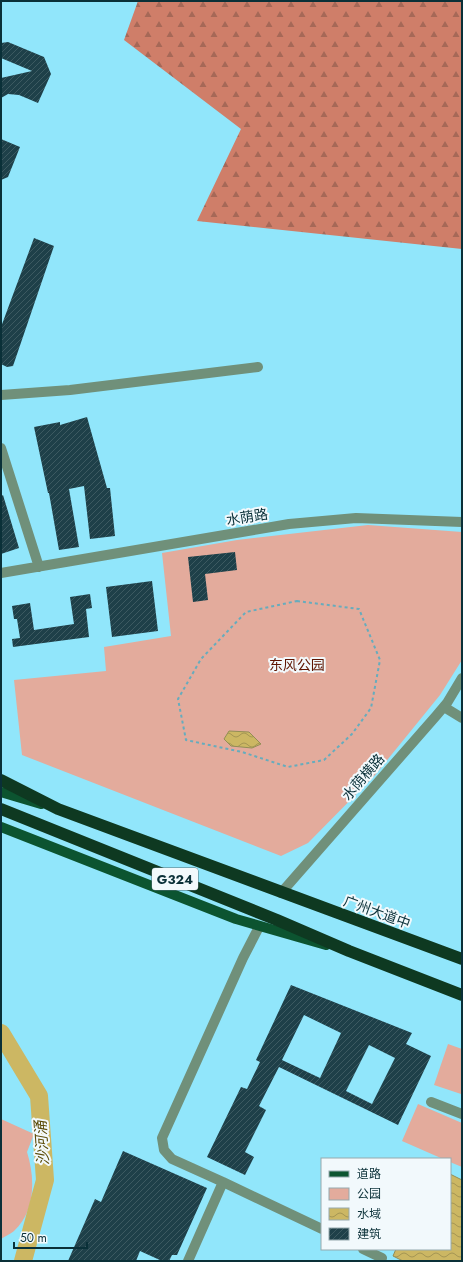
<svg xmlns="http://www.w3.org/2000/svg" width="463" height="1262" font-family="Jost,'Noto Sans SC',sans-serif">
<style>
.forest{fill:url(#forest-firs)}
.park{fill:#e3ab9c}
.water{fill:url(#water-waves);stroke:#928e56}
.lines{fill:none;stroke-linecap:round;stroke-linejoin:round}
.river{stroke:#ccb763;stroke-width:18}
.building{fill:url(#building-hatch);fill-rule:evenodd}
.path{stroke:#66acbd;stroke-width:2;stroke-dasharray:3 3;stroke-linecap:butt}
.minor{stroke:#70907a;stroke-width:10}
.major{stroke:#0c5430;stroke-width:10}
.highway{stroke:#0e3921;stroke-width:12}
.labels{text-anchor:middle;stroke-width:4;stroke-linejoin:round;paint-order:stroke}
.shield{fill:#f2f9fc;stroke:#506c73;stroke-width:1}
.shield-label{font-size:13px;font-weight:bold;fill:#0a3038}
.street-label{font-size:14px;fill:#0a3038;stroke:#f2f9fc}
.park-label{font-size:14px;fill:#5e1401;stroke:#f2f9fc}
.water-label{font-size:15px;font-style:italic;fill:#5b4c09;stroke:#f2f9fc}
</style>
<defs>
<pattern id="forest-firs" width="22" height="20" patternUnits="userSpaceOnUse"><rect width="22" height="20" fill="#cf7e69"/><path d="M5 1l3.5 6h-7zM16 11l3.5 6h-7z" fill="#a66857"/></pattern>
<pattern id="water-waves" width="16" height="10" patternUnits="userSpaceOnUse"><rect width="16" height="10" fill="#ccb763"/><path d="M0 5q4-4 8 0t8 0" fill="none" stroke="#a49553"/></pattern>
<pattern id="building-hatch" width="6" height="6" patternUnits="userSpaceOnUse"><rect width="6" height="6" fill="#1e4049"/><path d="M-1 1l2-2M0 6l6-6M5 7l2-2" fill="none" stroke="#3c5a61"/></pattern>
</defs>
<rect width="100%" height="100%" fill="#91e6fb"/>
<path class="forest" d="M138 1H462V249L197 221 241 129 124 40Z"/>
<path class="park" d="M368 525 462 532V660L440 695 375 775 308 843 281 856 22 755 14 680 106 671 104 647 171 636 162 553 237 540Z
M448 1044 462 1049 461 1094 434 1085Z
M418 1104 462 1123V1167L450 1162V1159H443L402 1141Z
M1 1119 34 1134 27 1152C35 1177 36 1211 14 1231 11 1234 5 1236 1 1239Z"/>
<path class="water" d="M229 731 249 732 261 744 252 748 231 746 224 739Z
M450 1174 462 1180V1261H403L393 1256 396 1249H450Z"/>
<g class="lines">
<path class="river" d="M1 1033 39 1096 45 1180 23 1261"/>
</g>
<path class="building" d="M8 42 44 57 51 74 38 103 19 95 8 94 1 98V78L32 71 1 58V43Z
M1 139 20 147 8 177 1 180Z
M34 238 54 246 13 366 7 367 1 364V327Z
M87 417 107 488H110L115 536 90 539 84 486 69 489 79 547 59 550 49 493H48L34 427 60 422V425Z
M3 495 19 548 1 554V496Z
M235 552 237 570 205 574 208 600 193 602 188 557Z
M152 581 158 631 112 637 106 587Z
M90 594 92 608 86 609 89 637 13 647 12 639 20 638 17 619H14L12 606 30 603 34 630 74 624 70 597Z
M291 985 412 1033 406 1044 431 1056 398 1125 279 1067 259 1106 266 1110 245 1152 254 1157 245 1175 207 1157 241 1087 247 1089 260 1062 256 1060ZM304 1015 341 1033 320 1078 282 1060ZM369 1045 395 1058 372 1104 346 1091Z
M123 1151 207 1188 177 1255H172L169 1261H162L140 1251 136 1261H68L95 1199 101 1202Z"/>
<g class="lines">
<path class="path" d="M297 601 359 609 380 660 371 708 352 734 324 760 288 767 242 752 186 740 178 699 201 659 246 612Z"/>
<path class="minor" d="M1 395 70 390 258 367
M1 448 39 567
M1 573 289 524 356 518 462 522
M444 707 462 718
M281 893 436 716 447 703 462 678
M431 1102 462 1114
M223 1182 322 1229
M363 1249 382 1258
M188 1261 223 1182 172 1159 164 1150 162 1138 243 958 259 927"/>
<path class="major" d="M1 792 41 804
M1 827 236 919 326 945"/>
<path class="highway" d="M1 780 58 809 462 959
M1 809 277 920 349 951 462 995"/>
</g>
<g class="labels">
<rect class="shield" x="152" y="868" width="46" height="22" rx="3"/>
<g class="shield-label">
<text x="175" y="884">G324</text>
</g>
<g class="street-label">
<text transform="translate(247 517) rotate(-9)" y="5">水荫路</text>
<text transform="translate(363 777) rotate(-49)" y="5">水荫横路</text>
<text transform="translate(377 912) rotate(20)" y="5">广州大道中</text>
</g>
<g class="park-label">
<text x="297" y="670">东风公园</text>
</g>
<g class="water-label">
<text transform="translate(42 1143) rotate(-94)" y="5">沙河涌</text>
</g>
</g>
<rect width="463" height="1262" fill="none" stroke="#0a3038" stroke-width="4"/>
<rect x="321" y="1158" width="130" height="92" fill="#f2f9fc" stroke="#95a9ae"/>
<rect x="329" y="1171" width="20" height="6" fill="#0c5430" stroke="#95a9ae"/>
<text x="357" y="1178" font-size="12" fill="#0a3038">道路</text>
<rect x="329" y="1188" width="20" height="12" fill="#e3ab9c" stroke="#95a9ae"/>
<text x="357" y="1198" font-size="12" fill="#0a3038">公园</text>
<rect x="329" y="1208" width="20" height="12" fill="url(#water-waves)" stroke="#95a9ae"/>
<text x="357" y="1218" font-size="12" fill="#0a3038">水域</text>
<rect x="329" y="1228" width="20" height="12" fill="url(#building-hatch)" stroke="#95a9ae"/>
<text x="357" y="1238" font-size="12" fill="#0a3038">建筑</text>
<path d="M14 1242v6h73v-6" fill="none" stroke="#0a3038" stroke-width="2"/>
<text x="20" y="1242" font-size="12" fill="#0a3038" stroke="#f2f9fc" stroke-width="3" paint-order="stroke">50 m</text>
</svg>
